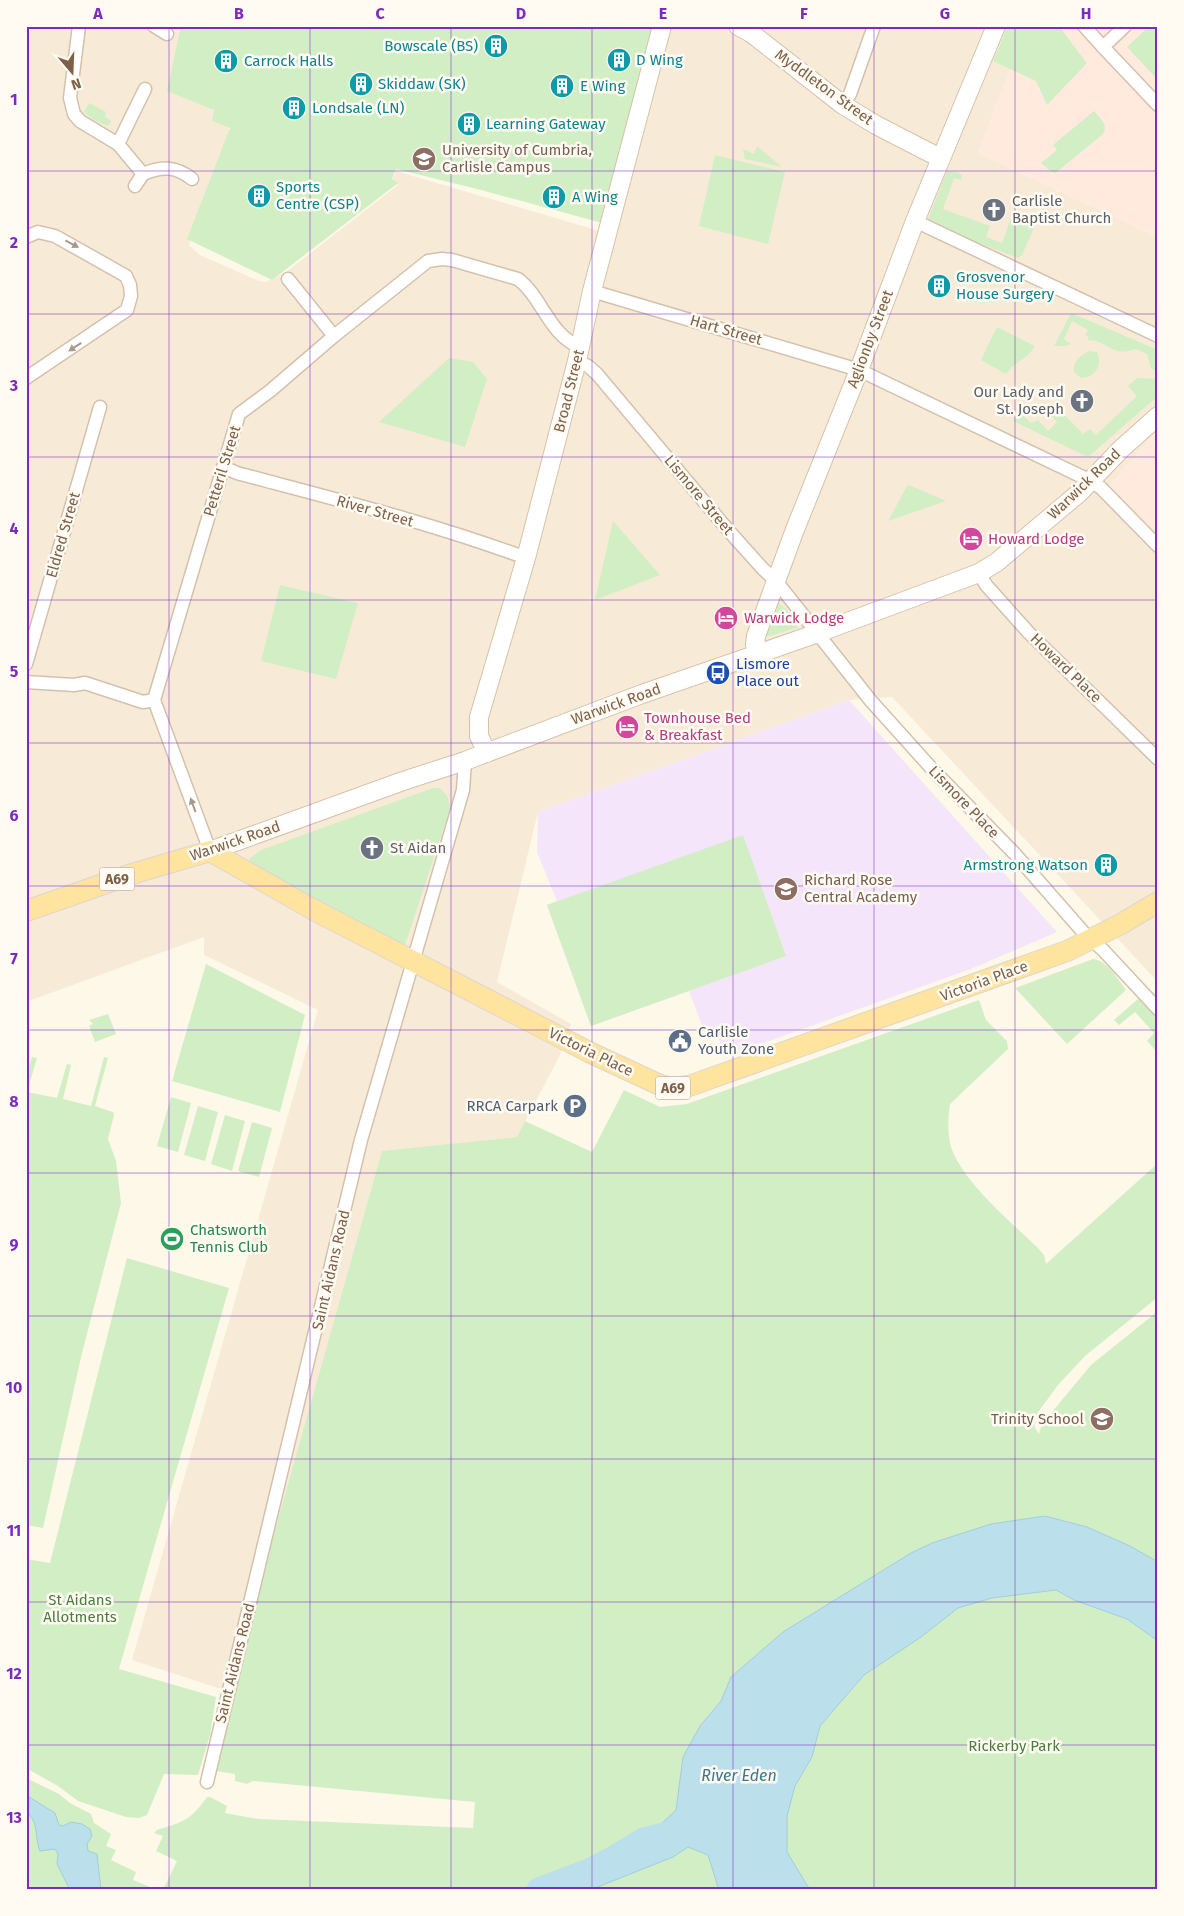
<svg xmlns="http://www.w3.org/2000/svg" width="1184" height="1916" font-family="'Fira Sans',sans-serif">
<style>
.residential{fill:#f7ebd7}
.commercial{fill:#ffeadd}
.education{fill:#f5e5fb}
.green{fill:#d2eec5}
.water{fill:#bbdfeb;stroke:#a0cede}
.lines{fill:none;stroke-linecap:round;stroke-linejoin:round}
.river{stroke:#bbdfeb;stroke-width:25}
.street-casing{stroke:#d3c1ad;stroke-width:15}
.secondary-casing{stroke:#d6c2aa;stroke-width:20}
.primary-casing{stroke:#ddd6d0;stroke-width:22}
.street{stroke:#fff;stroke-width:12}
.secondary{stroke:#fff;stroke-width:18}
.primary{stroke:#ffe4a0;stroke-width:20}
.oneway{fill:#aa9889}
.grid{fill:none;stroke:#7b2cbf;stroke-width:1;stroke-opacity:0.55}
.labels{text-anchor:middle;stroke-width:5;stroke-linejoin:round;paint-order:stroke}
.shield{fill:#fffbf2;stroke:#a48e7c;stroke-width:1}
.shield-label{font-size:14px;font-weight:bold;fill:#7d6049}
.culture-label{font-size:15px;fill:#0d838f;stroke:#fffbf2;text-anchor:start}
.street-label{font-size:15px;fill:#7d6049;stroke:#fffbf2}
.education-label{font-size:15px;fill:#785e54;stroke:#fffbf2;text-anchor:start}
.worship-label{font-size:15px;fill:#5b616d;stroke:#fffbf2;text-anchor:start}
.hotel-label{font-size:15px;fill:#b23c85;stroke:#fffbf2;text-anchor:start}
.transit-label{font-size:15px;fill:#164399;stroke:#fffbf2;text-anchor:start}
.service-label{font-size:15px;fill:#4e5e75;stroke:#fffbf2;text-anchor:start}
.leisure-label{font-size:15px;fill:#27864d;stroke:#fffbf2;text-anchor:start}
.park-label{font-size:15px;fill:#4a7d3c;stroke:#fffbf2}
.water-label{font-size:16px;font-style:italic;fill:#3d778b;stroke:#fffbf2}
.neatline{fill:none;stroke:#7b2cbf;stroke-width:2}
.grid-label{font-size:16px;text-anchor:middle;font-weight:bold;fill:#7b2cbf}
</style>
<rect width="100%" height="100%" fill="#fef8e9"/>
<path class="residential" d="M26 26H188L214 112 230 130 189 245 200 255 259 281 266 282 286 272 398 185 393 179 396 171 603 232 660 26H1027L978 153 1158 237V429L1104 493 1158 549V982L892 697 849 700 538 812 497 982 571 1024 560 1055 517 1137 382 1152 276 1526 233 1693 132 1660 318 1010 204 955V937L26 1002Z"/>
<path class="commercial" d="M1027 26H1158V237L978 153Z
M1158 429V549L1104 493Z"/>
<path class="education" d="M849 700 1057 932 971 969 724 1057 717 1033 706 1036 689 991 591 1026 547 905 557 901 537 852 538 812Z"/>
<path class="green" d="M181 26H654L602 223 481 190 396 169 392 179 398 183 272 280 187 239 230 128 212 121 214 110 167 91Z
M1008 26H1059L1087 63 1047 105 1036 81 993 61Z
M1149 26H1158V80L1127 47Z
M89 103 106 112 105 117 111 121 108 126 94 120 84 112Z
M1094 111C1100 119 1109 124 1103 134L1058 171 1055 173 1050 171 1041 163 1057 150 1053 145Z
M757 146 782 167 745 159 743 149 754 154Z
M715 155 785 172 768 244 699 226Z
M947 171 957 172 962 175 961 180 954 178 943 209 990 226 986 237 1002 243 1014 210 1037 221 1022 255 1018 258 930 224 928 219Z
M1071 313 1158 350V373L1151 368 1147 354 1136 349C1109 358 1110 340 1087 340L1089 337 1085 335 1088 330 1072 321 1064 339 1071 344 1065 346H1054Z
M997 327 1035 346C1026 361 1016 360 1006 374L981 360Z
M1089 351 1097 352C1103 365 1095 378 1081 378L1074 372C1073 361 1080 356 1089 351Z
M449 358 473 362 487 379 465 447 379 422Z
M1137 378 1158 379V396L1088 457 1013 421 1014 418 1018 419 1021 413 1031 423 1038 420 1048 431 1057 422 1051 415 1058 408 1083 434 1090 429 1096 435 1137 396 1128 386Z
M909 485 946 501 888 521 907 486Z
M613 521 660 575 595 600Z
M280 585 358 603 336 679 261 661Z
M778 602 795 618 798 626 797 628 762 638Z
M433 788H440L448 797 450 809 404 948 249 864 250 858 261 850Z
M743 835 786 956 591 1026 547 905Z
M1093 959C1107 960 1118 979 1126 990L1067 1044 1015 988Z
M206 964 305 1015 280 1112 172 1081Z
M1139 998 1158 1018V1053L1147 1041 1154 1033 1135 1012 1119 1025 1114 1020Z
M979 1000 986 1020 1007 1041 1008 1049 950 1104C948 1118 947 1136 952 1150 967 1186 1010 1221 1038 1248L1044 1255 1046 1264 1158 1163V1266L1155 1268 1158 1271V1297L1085 1356 1058 1385 1036 1415 1034 1421 1035 1428 1039 1434 1042 1424 1091 1365 1158 1311V1562L1130 1546 1087 1527 1045 1516 932 1543 911 1553 783 1632 731 1677 721 1701 700 1726 680 1788 676 1810 708 1855 720 1890H163L177 1861 156 1851 163 1836 154 1833 157 1830C183 1822 190 1821 207 1797H210L227 1806 225 1813 258 1819 473 1828 475 1802 253 1781 247 1784 235 1781V1774L216 1771 276 1526 382 1151 517 1137 525 1121 592 1152 624 1090 660 1107 687 1104Z
M108 1014 116 1034 95 1042 89 1026 93 1024 89 1020Z
M32 1057 37 1058 27 1092 57 1098 67 1064 71 1065 63 1099 91 1106 104 1057 108 1058 95 1106 113 1112 114 1115 108 1139 116 1161 121 1203 82 1353 43 1528 26 1525V1075Z
M171 1097 191 1103 178 1152 157 1146Z
M198 1106 218 1112 205 1161 184 1155Z
M225 1115 245 1121 232 1171 211 1164Z
M252 1122 272 1128 259 1177 238 1171Z
M127 1258 229 1288 119 1669 216 1697 210 1735 198 1775 164 1774 147 1815 139 1818 126 1817 78 1801 58 1786 26 1768V1559L50 1563Z
M1056 1590 1074 1600 1127 1619 1158 1641V1890H810L787 1852V1815L795 1786 812 1757 820 1726 864 1675 921 1637 958 1608 992 1598Z
M26 1778 59 1794 70 1803 91 1814 94 1823 111 1834 106 1846 116 1850 111 1860 136 1872 133 1880 158 1890H26Z"/>
<path class="water" d="M1045 1516 1087 1527 1130 1546 1158 1562V1641L1127 1619 1074 1600 1056 1590 992 1598 958 1608 921 1637 864 1675 820 1726 812 1757 795 1786 787 1816V1852L810 1890H719L708 1855 688 1847 673 1857 590 1890H539L589 1871 614 1858 644 1840 676 1810 683 1757 700 1726 721 1701 731 1677 783 1632 911 1553 932 1543 991 1524Z
M26 1795 55 1813 59 1825 63 1826 71 1822 82 1824 90 1829 92 1836 87 1844 88 1851 97 1854 101 1890H70L57 1864 58 1854 55 1849 40 1851C34 1837 40 1823 26 1812Z"/>
<g class="lines">
<path class="river" d="M539 1890 589 1871 614 1858 644 1840 674 1832"/>
<g class="street-casing">
<path id="street" d="M79 26 70 98 74 114 80 121 118 144
M154 26 167 34
M1084 26 1103 47
M1125 26 1103 47 1158 105
M145 89 118 144 143 174C162 166 176 166 192 179
M843 105 850 94 874 26
M135 186 143 174
M915 221 1158 336
M26 237 38 232 55 236 126 276 130 285 131 296 127 310 26 378
M288 279 334 336
M592 291 859 370 1091 481 1101 488 1158 546
M577 361 588 366 597 374 728 530 763 569 776 581 871 701 933 770 1014 853 1084 933 1103 950 1158 1009
M223 467 237 473C334 499 432 523 526 558
M979 573 986 585 1029 633 1158 759
M26 664 100 407
M26 682 74 685 85 683 143 702 154 700
M210 851 154 700 239 414 270 391 334 336 428 261 442 259 452 260 518 279C542 297 549 335 580 347
M207 1782 361 1140 463 790 465 761"/>
</g>
<g class="secondary-casing">
<path id="secondary" d="M738 26 751 33 843 105 876 125 940 158
M758 654 755 645 756 636 794 532 859 370 915 221 996 26
M487 753 479 736V717L526 558 577 361 592 291 662 26
M210 851 403 781 465 761 642 694 818 633 979 573 997 562 1079 493 1121 449 1158 416"/>
</g>
<g class="primary-casing">
<path id="primary" d="M26 911 135 873 210 851 314 910 591 1053 660 1085 673 1088 689 1086 1067 951 1121 924 1158 902"/>
</g>
<use href="#street" class="street"/>
<use href="#secondary" class="secondary"/>
<use href="#primary" class="primary"/>
</g>
<defs><path id="oneway-solid" d="M-6-.8H1V-3.2L6.5 0L1 3.2V.8H-6Z" transform="scale(1.25)"/></defs>
<g class="oneway">
<use href="#oneway-solid" transform="translate(72 244) rotate(28)"/>
<use href="#oneway-solid" transform="translate(75 347) rotate(147)"/>
<use href="#oneway-solid" transform="translate(193 805) rotate(-110)"/>
</g>
<path class="grid" d="M169 26V1890M310 26V1890M451 26V1890M592 26V1890M733 26V1890M874 26V1890M1015 26V1890M26 171H1158M26 314H1158M26 457H1158M26 600H1158M26 743H1158M26 886H1158M26 1030H1158M26 1173H1158M26 1316H1158M26 1459H1158M26 1602H1158M26 1745H1158"/>
<defs>
<g id="building-disc" transform="scale(1.25)"><circle r="9.5" fill="#0f9aa8" stroke="#fffbf2"/><path d="M-4-6H4V6H1V3H-1V6H-4ZM-2.5-4.3h1.7v1.8h-1.7ZM.8-4.3h1.7v1.8H.8ZM-2.5-1h1.7V.8h-1.7ZM.8-1h1.7V.8H.8Z" fill="#fff"/></g>
<g id="university-disc" transform="scale(1.25)"><circle r="9.5" fill="#8d6e63" stroke="#fffbf2"/><path d="M0-5L7-2L0 1L-7-2ZM-4 1L0 2.5L4 1V4Q0 6-4 4Z" fill="#fff"/></g>
<g id="church-disc" transform="scale(1.25)"><circle r="9.5" fill="#6b7280" stroke="#fffbf2"/><path d="M-1.2-6h2.4v3.5h3.3v2.4h-3.3V6h-2.4V-.1h-3.3v-2.4h3.3Z" fill="#fff"/></g>
<g id="hotel-disc" transform="scale(1.25)"><circle r="9.5" fill="#d1479c" stroke="#fffbf2"/><path d="M-6-4.5h1.5V1H6V5H4.5V3h-9V5H-6ZM-4 0a1.8 1.8 0 1 1 3.6 0ZM.5 0V-2.5h3Q6-2.5 6 0Z" fill="#fff"/></g>
<g id="bus-disc" transform="scale(1.25)"><circle r="9.5" fill="#1a4fb4" stroke="#fffbf2"/><path d="M-5-6H5V4H4V6H2V4H-2V6H-4V4H-5ZM-3.5-4V0h7V-4ZM-3.5 1.2v1.5H-2V1.2ZM2 1.2v1.5H3.5V1.2Z" fill="#fff"/></g>
<g id="school-disc" transform="scale(1.25)"><circle r="9.5" fill="#8d6e63" stroke="#fffbf2"/><path d="M0-5L7-2L0 1L-7-2ZM-4 1L0 2.5L4 1V4Q0 6-4 4Z" fill="#fff"/></g>
<g id="civic-disc" transform="scale(1.25)"><circle r="9.5" fill="#5c6f8a" stroke="#fffbf2"/><path d="M-.6-6.5H3V-4.5H.6V-3L4-1V1h2V6H-6V1h2V-1L-.6-3ZM-1.2 2.5V6h2.4V2.5Z" fill="#fff"/></g>
<g id="parking-disc" transform="scale(1.25)"><circle r="9.5" fill="#5c6f8a" stroke="#fffbf2"/><path d="M-3.5-5.5H1a3.5 3.5 0 0 1 0 7H-1V5.5H-3.5ZM-1-3.4V-.6H.8a1.4 1.4 0 0 0 0-2.8Z" fill="#fff"/></g>
<g id="stadium-disc" transform="scale(1.25)"><circle r="9.5" fill="#2e9e5b" stroke="#fffbf2"/><path d="M0-5a6.5 5 0 1 0 0 10a6.5 5 0 1 0 0-10ZM-3.5-1.8h7v3.6h-7Z" fill="#fff"/></g>
</defs>
<g fill-rule="evenodd">
<use href="#building-disc" x="496" y="46"/>
<use href="#building-disc" x="619" y="60"/>
<use href="#building-disc" x="226" y="61"/>
<use href="#building-disc" x="361" y="84"/>
<use href="#building-disc" x="562" y="86"/>
<use href="#building-disc" x="294" y="108"/>
<use href="#building-disc" x="469" y="124"/>
<use href="#university-disc" x="424" y="159"/>
<use href="#building-disc" x="259" y="196"/>
<use href="#building-disc" x="554" y="197"/>
<use href="#church-disc" x="994" y="210"/>
<use href="#building-disc" x="939" y="286"/>
<use href="#church-disc" x="1082" y="401"/>
<use href="#hotel-disc" x="971" y="539"/>
<use href="#hotel-disc" x="726" y="618"/>
<use href="#bus-disc" x="718" y="673"/>
<use href="#hotel-disc" x="627" y="727"/>
<use href="#church-disc" x="372" y="848"/>
<use href="#building-disc" x="1106" y="865"/>
<use href="#school-disc" x="786" y="889"/>
<use href="#civic-disc" x="680" y="1041"/>
<use href="#parking-disc" x="575" y="1106"/>
<use href="#stadium-disc" x="172" y="1239"/>
<use href="#school-disc" x="1102" y="1419"/>
</g>
<g class="labels">
<g class="shield">
<rect x="99.5" y="867.5" width="35" height="23" rx="4"/>
<rect x="655.5" y="1076.5" width="35" height="23" rx="4"/>
</g>
<g class="shield-label">
<text x="117" y="884">A69</text>
<text x="673" y="1093">A69</text>
</g>
<g class="culture-label">
<text x="478" y="51" text-anchor="end">Bowscale (BS)</text>
<text x="636" y="65">D Wing</text>
<text x="244" y="66">Carrock Halls</text>
<text x="378" y="89">Skiddaw (SK)</text>
<text x="580" y="91">E Wing</text>
<text x="312" y="113">Londsale (LN)</text>
<text x="486" y="129">Learning Gateway</text>
<text x="276" y="192">Sports<tspan x="276" dy="17">Centre (CSP)</tspan></text>
<text x="572" y="202">A Wing</text>
<text x="956" y="282">Grosvenor<tspan x="956" dy="17">House Surgery</tspan></text>
<text x="1088" y="870" text-anchor="end">Armstrong Watson</text>
</g>
<g class="street-label">
<text transform="translate(824 87) rotate(36)" y="5">Myddleton Street</text>
<text transform="translate(726 330) rotate(16)" y="5">Hart Street</text>
<text transform="translate(870 339) rotate(-69)" y="5">Aglionby Street</text>
<text transform="translate(569 391) rotate(-76)" y="5">Broad Street</text>
<text transform="translate(222 471) rotate(-73)" y="5">Petteril Street</text>
<text transform="translate(1084 484) rotate(-44)" y="5">Warwick Road</text>
<text transform="translate(699 495) rotate(50)" y="5">Lismore Street</text>
<text transform="translate(375 511) rotate(16)" y="5">River Street</text>
<text transform="translate(63 535) rotate(-74)" y="5">Eldred Street</text>
<text transform="translate(1066 668) rotate(44)" y="5">Howard Place</text>
<text transform="translate(616 704) rotate(-20)" y="5">Warwick Road</text>
<text transform="translate(964 802) rotate(46)" y="5">Lismore Place</text>
<text transform="translate(235 841) rotate(-19)" y="5">Warwick Road</text>
<text transform="translate(984 981) rotate(-20)" y="5">Victoria Place</text>
<text transform="translate(591 1052) rotate(26)" y="5">Victoria Place</text>
<text transform="translate(331 1270) rotate(-77)" y="5">Saint Aidans Road</text>
<text transform="translate(235 1663) rotate(-76)" y="5">Saint Aidans Road</text>
</g>
<g class="education-label">
<text x="442" y="155">University of Cumbria,<tspan x="442" dy="17">Carlisle Campus</tspan></text>
<text x="804" y="885">Richard Rose<tspan x="804" dy="17">Central Academy</tspan></text>
<text x="1084" y="1424" text-anchor="end">Trinity School</text>
</g>
<g class="worship-label">
<text x="1012" y="206">Carlisle<tspan x="1012" dy="17">Baptist Church</tspan></text>
<text x="1064" y="397" text-anchor="end">Our Lady and<tspan x="1064" dy="17">St. Joseph</tspan></text>
<text x="390" y="853">St Aidan</text>
</g>
<g class="hotel-label">
<text x="988" y="544">Howard Lodge</text>
<text x="744" y="623">Warwick Lodge</text>
<text x="644" y="723">Townhouse Bed<tspan x="644" dy="17">&amp; Breakfast</tspan></text>
</g>
<g class="transit-label">
<text x="736" y="669">Lismore<tspan x="736" dy="17">Place out</tspan></text>
</g>
<g class="service-label">
<text x="698" y="1037">Carlisle<tspan x="698" dy="17">Youth Zone</tspan></text>
<text x="558" y="1111" text-anchor="end">RRCA Carpark</text>
</g>
<g class="leisure-label">
<text x="190" y="1235">Chatsworth<tspan x="190" dy="17">Tennis Club</tspan></text>
</g>
<g class="park-label">
<text x="80" y="1605">St Aidans<tspan x="80" dy="17">Allotments</tspan></text>
<text x="1014" y="1751">Rickerby Park</text>
</g>
<g class="water-label">
<text x="739" y="1781">River Eden</text>
</g>
</g>
<rect width="1184" height="1916" fill="none" stroke="#fffbf2" stroke-width="55"/>
<g transform="translate(72 72) rotate(161)" stroke="#fffbf2" stroke-width="4" paint-order="stroke">
<path d="M0-4L9 19L0 12L-9 19Z" fill="#7d6049"/>
<text y="-8" font-size="14" font-weight="bold" text-anchor="middle" fill="#7d6049">N</text>
</g>
<rect x="28" y="28" width="1128" height="1860" class="neatline"/>
<g class="grid-label">
<text x="98" y="19">A</text>
<text x="239" y="19">B</text>
<text x="380" y="19">C</text>
<text x="521" y="19">D</text>
<text x="663" y="19">E</text>
<text x="804" y="19">F</text>
<text x="945" y="19">G</text>
<text x="1086" y="19">H</text>
<text x="14" y="105">1</text>
<text x="14" y="248">2</text>
<text x="14" y="391">3</text>
<text x="14" y="534">4</text>
<text x="14" y="677">5</text>
<text x="14" y="821">6</text>
<text x="14" y="964">7</text>
<text x="14" y="1107">8</text>
<text x="14" y="1250">9</text>
<text x="14" y="1393">10</text>
<text x="14" y="1536">11</text>
<text x="14" y="1679">12</text>
<text x="14" y="1823">13</text>
</g>
</svg>
